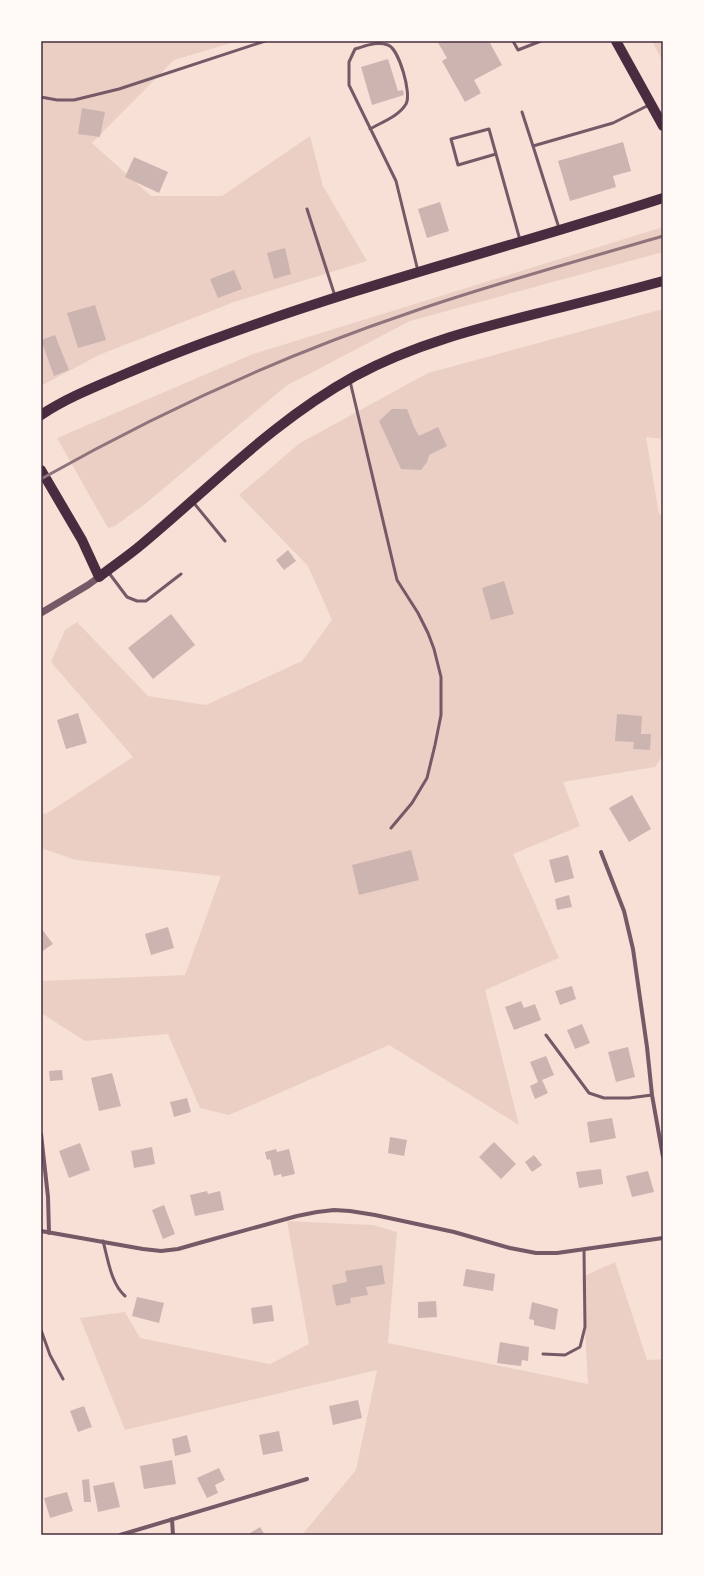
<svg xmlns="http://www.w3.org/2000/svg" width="704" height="1576" font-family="Helvetica,sans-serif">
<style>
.green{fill:#ebcfc5}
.building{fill:#ccb4b1}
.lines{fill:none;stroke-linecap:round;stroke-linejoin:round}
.service{stroke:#755966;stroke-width:3}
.minor{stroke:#755966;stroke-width:4}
.tertiary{stroke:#755966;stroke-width:7}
.primary{stroke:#4a2c40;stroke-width:10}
.rail{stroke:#8f747c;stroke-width:3}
.neatline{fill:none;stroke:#4a2c40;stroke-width:1.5}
</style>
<rect width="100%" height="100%" fill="#f7e1d7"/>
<path class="green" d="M41 41H238L174 60 92 143 151 196H222L310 136 323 186 367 261 234 302 99 355 41 386Z
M652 41H663V62Z
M663 227V252L410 321 286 386 145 504 115 526 108 528 57 438 253 354Z
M663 309V439L646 437 659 514 663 515V755L655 767 563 782 580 826 513 854 559 958 485 990 519 1125 389 1045 229 1115 200 1108 168 1034 85 1041 41 1013V981L185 975 221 876 76 860 41 848V813L46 814 133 757 51 662 65 630 77 622 148 696 206 705 302 661 332 620 308 566 239 495 300 443 428 373Z
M287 1221 373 1225 397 1232 388 1343 588 1384 582 1277 615 1262 647 1360 663 1359V1535H302L356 1470 377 1370 125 1430 80 1318 125 1312 140 1338 270 1364 309 1344Z"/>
<path class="building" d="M437 41H489L502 65 474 80 481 93 465 102 442 61 447 58Z
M388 59 398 91 403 90 404 95 372 105 361 67Z
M82 108 105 112 100 137 78 134Z
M623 142 631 171 613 176 616 187 570 201 558 161Z
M134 157 168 172 159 193 125 177Z
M440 202 449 231 427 238 418 209Z
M285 248 291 274 274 279 267 253Z
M234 270 242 289 218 298 210 279Z
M95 305 106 340 78 348 67 313Z
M55 335 69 370 54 376 41 340Z
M392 409H407L414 427 419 436 438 427 447 446 429 455 427 462 421 470 401 469 379 421Z
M288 550 296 561 284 570 276 560Z
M504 581 514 614 491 620 482 588Z
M171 614 195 645 153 679 128 648Z
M78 713 87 743 66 749 57 720Z
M617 714 642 716 641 734H651L650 750 633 749 634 742 615 741Z
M632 795 651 829 629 842 609 808Z
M411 850 419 880 359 895 352 865Z
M568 855 574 878 555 883 549 860Z
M569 895 572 907 557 910 555 899Z
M168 927 174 948 151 955 145 934Z
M41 928 53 944 41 952Z
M572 986 576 999 560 1005 555 991Z
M521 1001 524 1008 535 1004 541 1020 514 1030 505 1007Z
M582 1024 590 1043 575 1049 567 1030Z
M628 1047 635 1077 616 1082 608 1052Z
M546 1056 554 1075 542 1080 548 1093 535 1099 530 1086 538 1082 530 1062Z
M62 1070 63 1080 50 1081 49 1071Z
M112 1073 121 1106 99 1111 91 1078Z
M187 1098 191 1112 174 1117 170 1102Z
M612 1118 616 1138 590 1143 587 1122Z
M390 1137 407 1140 404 1156 388 1153Z
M494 1142 516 1164 501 1179 479 1157Z
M80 1143 90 1170 69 1178 59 1151Z
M152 1147 155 1164 134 1168 131 1151Z
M276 1149 277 1152 289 1149 295 1174 282 1177 281 1174 274 1176 270 1159 267 1160 265 1152Z
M534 1155 542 1165 532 1172 525 1162Z
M601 1169 603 1184 579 1188 576 1172Z
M648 1171 654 1192 632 1197 626 1176Z
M207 1191 208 1194 220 1191 224 1210 195 1216 190 1195Z
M164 1205 175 1234 163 1239 152 1210Z
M382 1265 385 1284 366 1287 368 1295 350 1298 351 1303 336 1306 332 1285 347 1282 345 1271Z
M466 1269 495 1274 493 1291 463 1286Z
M137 1297 164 1303 159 1323 132 1316Z
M436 1301 437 1317 418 1318V1302Z
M532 1302 558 1309 555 1330 534 1325V1320L529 1319Z
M272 1305 274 1321 253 1324 251 1308Z
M500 1342 529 1347 528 1361 522 1360 521 1366 497 1363Z
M358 1400 362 1418 333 1425 329 1406Z
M84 1406 92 1427 78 1432 70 1411Z
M279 1431 283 1451 263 1455 259 1435Z
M187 1435 191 1452 175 1456 172 1439Z
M172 1460 176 1484 144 1489 140 1466Z
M219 1468 225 1480 215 1485 218 1493 207 1498 197 1478Z
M89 1479 91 1502H84L82 1480Z
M114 1482 120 1507 98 1512 93 1486Z
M67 1492 73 1511 50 1518 44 1498Z
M260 1527 265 1535H247Z"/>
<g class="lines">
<path class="service" d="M513 41 518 50 541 41
M41 97 57 100H74L119 89 265 41
M522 112 533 146
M370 129C382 122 399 116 406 104 412 94 399 49 388 45 376 41 366 46 355 49L349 62V85L396 181 418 271
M496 154 458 165 451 139 489 129 520 240
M307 209 335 296
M559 228 533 146 613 123 649 105
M350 381 397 580 418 613 428 633 434 649 441 677V715L435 745 427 778 412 803 391 828
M193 502 225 541
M109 573 127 597 137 601H146L181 574
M546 1035 589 1093 604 1098H629L652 1095
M103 1241C108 1259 111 1284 125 1296
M41 1330 50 1355 63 1379
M543 1354 565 1355 580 1347 585 1327 584 1249"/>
<path class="minor" d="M601 852 624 911 633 949 647 1047 652 1095 663 1157
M41 1134 48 1197 49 1233
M41 1231 143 1249 161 1251 178 1249 199 1243 297 1216 317 1212 334 1210 350 1211 375 1215 454 1232 510 1248 536 1253H557L663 1238
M172 1519 173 1535
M120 1535 307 1479"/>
<path class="tertiary" d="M41 613 88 585 99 577"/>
<path class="primary" d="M616 41 663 126
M41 415C65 399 92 388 118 377 151 363 183 350 217 338 363 284 515 246 663 198
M41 470 82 540 99 577C113 566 128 556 141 545 212 486 273 421 355 376 414 344 479 328 543 312 583 302 623 292 663 281"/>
<path class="rail" d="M41 479C158 413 281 356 409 313 492 284 578 261 663 236"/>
</g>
<rect width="704" height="1576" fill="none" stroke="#fffaf5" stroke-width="84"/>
<rect x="42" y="42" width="620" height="1492" class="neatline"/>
</svg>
